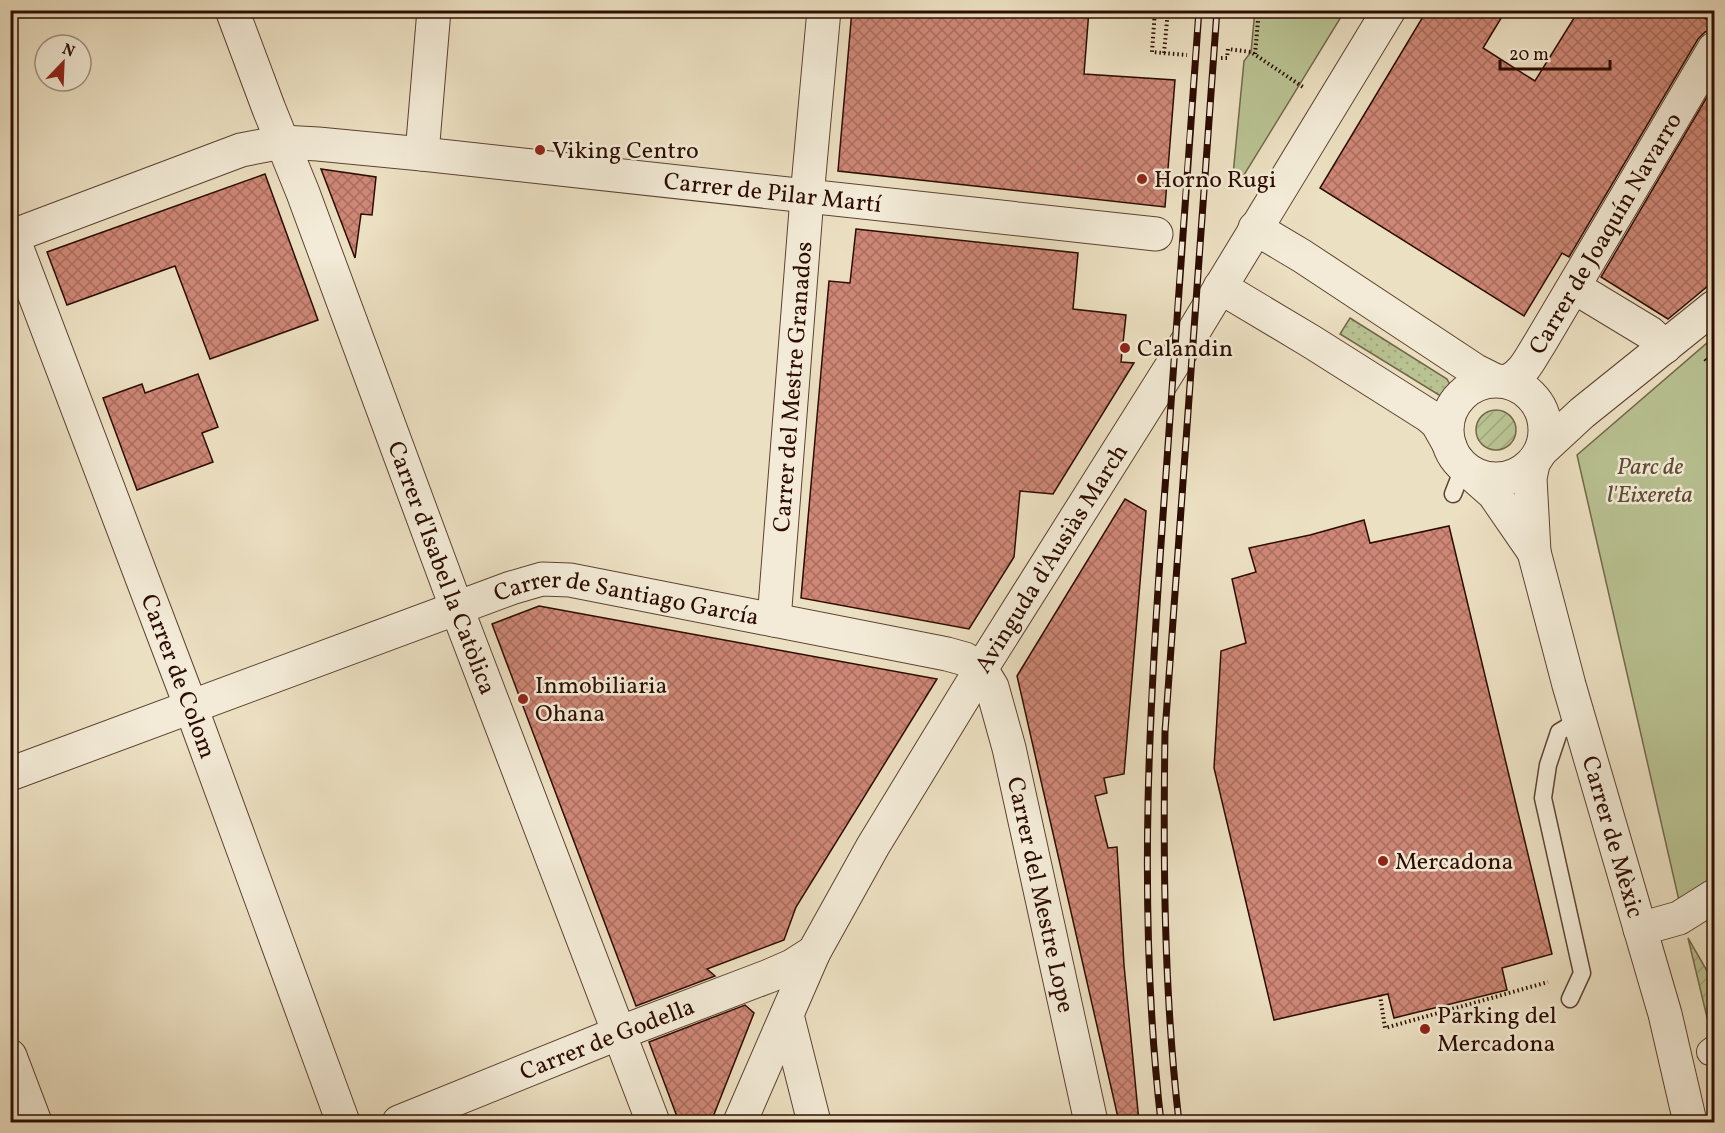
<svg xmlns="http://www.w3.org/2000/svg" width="1725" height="1133" font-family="Vollkorn,serif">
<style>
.grass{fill:url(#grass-dots);stroke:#73674a;stroke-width:1.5}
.park{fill:#b9c292;stroke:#73674a;stroke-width:1.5}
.garden{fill:url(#garden-furrows);stroke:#73674a;stroke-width:1.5}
.building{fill:url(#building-cross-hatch);stroke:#2d0c01;stroke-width:1.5}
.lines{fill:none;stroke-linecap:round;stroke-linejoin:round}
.service-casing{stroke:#5d4131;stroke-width:19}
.pedestrian-casing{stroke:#5d4131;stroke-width:28}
.minor-casing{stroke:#5d4131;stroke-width:35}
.tertiary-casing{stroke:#5d4131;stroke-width:35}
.path{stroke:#2d0c01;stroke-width:4;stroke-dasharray:1.5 3;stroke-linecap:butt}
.service{stroke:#f3ebd7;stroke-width:16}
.pedestrian{stroke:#f3ebd7;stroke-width:26}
.minor{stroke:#f3ebd7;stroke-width:33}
.tertiary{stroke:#f3ebd7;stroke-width:33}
.rail-casing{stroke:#2d0c01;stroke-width:7}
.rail{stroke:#f3ebd7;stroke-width:4.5;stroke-dasharray:14;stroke-linecap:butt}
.poi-dot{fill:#8f2418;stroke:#f3ebd7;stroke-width:2}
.labels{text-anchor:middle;stroke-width:5;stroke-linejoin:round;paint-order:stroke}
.poi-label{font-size:24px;fill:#2d0c01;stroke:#f3ebd7;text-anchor:start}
.street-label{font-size:24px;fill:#2d0c01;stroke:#f3ebd7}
.park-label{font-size:24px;font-style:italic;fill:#5e4c34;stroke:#f3ebd7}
</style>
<defs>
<pattern id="grass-dots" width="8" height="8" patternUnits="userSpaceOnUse" patternTransform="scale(1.5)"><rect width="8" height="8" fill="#b9c292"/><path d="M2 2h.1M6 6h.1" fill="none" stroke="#9fa67c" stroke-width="1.8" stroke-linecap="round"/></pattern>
<pattern id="garden-furrows" width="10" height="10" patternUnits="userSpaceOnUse" patternTransform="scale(1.5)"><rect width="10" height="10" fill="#b9c292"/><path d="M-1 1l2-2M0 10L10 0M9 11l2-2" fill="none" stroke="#9fa67c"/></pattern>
<pattern id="building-cross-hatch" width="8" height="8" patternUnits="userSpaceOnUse" patternTransform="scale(1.5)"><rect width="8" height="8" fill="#ce8776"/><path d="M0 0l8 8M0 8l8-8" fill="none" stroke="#a86d5e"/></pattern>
</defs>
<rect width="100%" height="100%" fill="#ece0c2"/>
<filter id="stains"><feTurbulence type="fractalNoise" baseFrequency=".00333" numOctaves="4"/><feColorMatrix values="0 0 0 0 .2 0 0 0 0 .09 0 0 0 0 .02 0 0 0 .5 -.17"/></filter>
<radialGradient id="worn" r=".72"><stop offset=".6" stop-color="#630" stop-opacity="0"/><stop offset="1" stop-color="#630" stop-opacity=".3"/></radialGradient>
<path class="grass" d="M1350 318 1447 379 1450 385 1443 396 1439 395 1340 334Z"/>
<path class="park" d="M1255 10 1333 11 1341 17 1244 175 1236 178 1233 175 1244 61 1251 52Z
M1714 337V887L1680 905 1577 455Z"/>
<path class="garden" d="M1476 430a20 20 0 1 1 40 0a20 20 0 1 1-40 0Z
M1688 938 1714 983V1032L1711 1034Z"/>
<path class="building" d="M852 10H1089L1084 74 1175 80 1165 207 838 171Z
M1427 10H1506L1483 48 1535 81 1579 10H1692L1714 24V30L1705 32 1698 39 1569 257 1562 253 1524 316 1320 188Z
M1714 85V281L1668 319 1601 277Z
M321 169 376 177 372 215 361 214 355 258Z
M265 174 318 320 210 359 175 266 67 305 47 252Z
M856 229 1078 253 1073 309 1126 315 1121 362 1134 363 1053 494 1020 491 1014 557 969 629 801 598 829 281 850 283Z
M198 374 218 427 202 433 213 462 137 490 103 398 142 384 145 393Z
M1125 499 1146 511 1124 774 1104 778 1107 793 1095 796 1108 848 1117 847 1124 965 1139 1122H1119L1017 676Z
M1364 520 1370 543 1449 526 1552 954 1502 968 1507 990 1394 1018 1388 994 1274 1020 1214 768 1221 651 1246 643 1232 579 1256 572 1249 548 1310 535Z
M539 606 937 679 796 907 784 940 707 969 715 976 636 1006 492 624Z
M745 1005 754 1013 711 1122H679L649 1042Z"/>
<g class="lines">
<g class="service-casing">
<path id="service" d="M1453 494 1460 476 1457 461
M1570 999 1582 973 1543 798 1548 765 1559 732 1579 720"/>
</g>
<g class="pedestrian-casing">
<path id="pedestrian" d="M1710 1052 1714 1049"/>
</g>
<g class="minor-casing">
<g id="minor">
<path id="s1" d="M232 10 269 109 303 193 457 609 653 1122"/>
<path d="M422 154 434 10"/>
<path d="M1255 228 1302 256 1476 371 1494 380"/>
<path id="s2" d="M10 230 191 707 343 1122"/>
<path id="s3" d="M10 237 241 150 282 142 318 144 422 154 1156 234"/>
<path d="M1220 287 1312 342 1429 416 1437 423 1450 446"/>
<path d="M1574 287 1650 333 1665 347"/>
<circle cx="1496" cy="430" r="49"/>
<path id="s4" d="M1508 381C1524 374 1531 357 1540 343L1714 49"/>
<path d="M1541 451 1582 413 1714 307"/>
<path id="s5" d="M1533 464 1530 478 1534 552 1569 685 1665 1014 1690 1122"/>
<path d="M1468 471 1494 494 1534 552"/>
<path id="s6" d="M774 620 807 197 824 10"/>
<path id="s7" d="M10 774 511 588 542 579 570 580 947 654 965 659 981 669 992 687 1009 748 1091 1122"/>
<path d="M1640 929 1679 918 1714 896"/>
<path d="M787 1015 814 1122"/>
<path d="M10 1056 35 1122"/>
<path id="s8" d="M399 1122 619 1033 769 976 792 966 814 952"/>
</g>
</g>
<g class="tertiary-casing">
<g id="tertiary">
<path id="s9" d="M740 1122 814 952 873 846 981 669 1195 329 1389 10"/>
</g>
</g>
<path class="path" d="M1155 10 1152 52 1187 55
M1164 53 1168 10
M1255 54 1259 10
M1221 58H1227L1228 49 1251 52 1303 87
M1705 359 1714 369
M1380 995 1385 1028 1548 982"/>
<use href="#service" class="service"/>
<use href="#pedestrian" class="pedestrian"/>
<use href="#minor" class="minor"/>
<use href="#tertiary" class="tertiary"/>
<g class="rail-casing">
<path id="rail" d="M1161 1122C1136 906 1150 690 1166 474 1177 320 1187 165 1199 10
M1179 1122C1164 993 1163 863 1165 732L1217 10"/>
</g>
<use href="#rail" class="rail"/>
</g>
<g class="poi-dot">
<circle cx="540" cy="150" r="6"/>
<circle cx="1142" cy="179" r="6"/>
<circle cx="1125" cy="348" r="6"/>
<circle cx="523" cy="699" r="6"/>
<circle cx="1383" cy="861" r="6"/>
<circle cx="1425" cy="1029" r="6"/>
</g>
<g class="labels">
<g class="poi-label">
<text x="552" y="158">Viking Centro</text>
<text x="1154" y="187">Horno Rugi</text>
<text x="1137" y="356">Calandin</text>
<text x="535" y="693">Inmobiliaria<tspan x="535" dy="28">Ohana</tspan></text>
<text x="1395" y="869">Mercadona</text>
<text x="1437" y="1023">Parking del<tspan x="1437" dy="28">Mercadona</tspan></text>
</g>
<g class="street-label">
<text dy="8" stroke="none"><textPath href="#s3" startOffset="782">Carrer de Pilar Martí</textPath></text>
<text dy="8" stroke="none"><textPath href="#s4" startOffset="178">Carrer de Joaquín Navarro</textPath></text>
<text dy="8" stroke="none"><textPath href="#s6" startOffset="234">Carrer del Mestre Granados</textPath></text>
<text dy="8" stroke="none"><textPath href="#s9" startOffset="645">Avinguda d'Ausiàs March</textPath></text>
<text dy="8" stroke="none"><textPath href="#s1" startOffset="596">Carrer d'Isabel la Catòlica</textPath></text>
<text dy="8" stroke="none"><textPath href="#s7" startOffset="652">Carrer de Santiago García</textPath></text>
<text dy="8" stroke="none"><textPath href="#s2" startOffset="477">Carrer de Colom</textPath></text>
<text dy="8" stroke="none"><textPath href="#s5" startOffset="384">Carrer de Mèxic</textPath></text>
<text dy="8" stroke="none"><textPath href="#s7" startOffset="1251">Carrer del Mestre Lope</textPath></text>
<text dy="8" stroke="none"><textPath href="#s8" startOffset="224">Carrer de Godella</textPath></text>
</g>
<g class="park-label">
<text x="1650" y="474">Parc de<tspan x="1650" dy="28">l'Eixereta</tspan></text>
</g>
</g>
<rect width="1725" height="1133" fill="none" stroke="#ece0c2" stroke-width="36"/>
<rect x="12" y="12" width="1701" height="1109" fill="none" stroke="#2d0c01" stroke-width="3"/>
<rect x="18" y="18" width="1689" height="1097" fill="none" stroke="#2d0c01" stroke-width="1.5"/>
<g transform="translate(63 63) rotate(23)"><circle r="28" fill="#f3ebd7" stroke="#a49281" stroke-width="1.5"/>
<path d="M0-4.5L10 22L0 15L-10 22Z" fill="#8f2418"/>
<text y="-9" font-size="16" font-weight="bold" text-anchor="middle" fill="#2d0c01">N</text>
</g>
<path d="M1500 60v9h110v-9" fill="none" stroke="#2d0c01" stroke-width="3"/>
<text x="1509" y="60" font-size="18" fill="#2d0c01" stroke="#f3ebd7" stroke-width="4.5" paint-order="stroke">20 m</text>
<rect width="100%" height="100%" filter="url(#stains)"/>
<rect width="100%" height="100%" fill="url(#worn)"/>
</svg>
